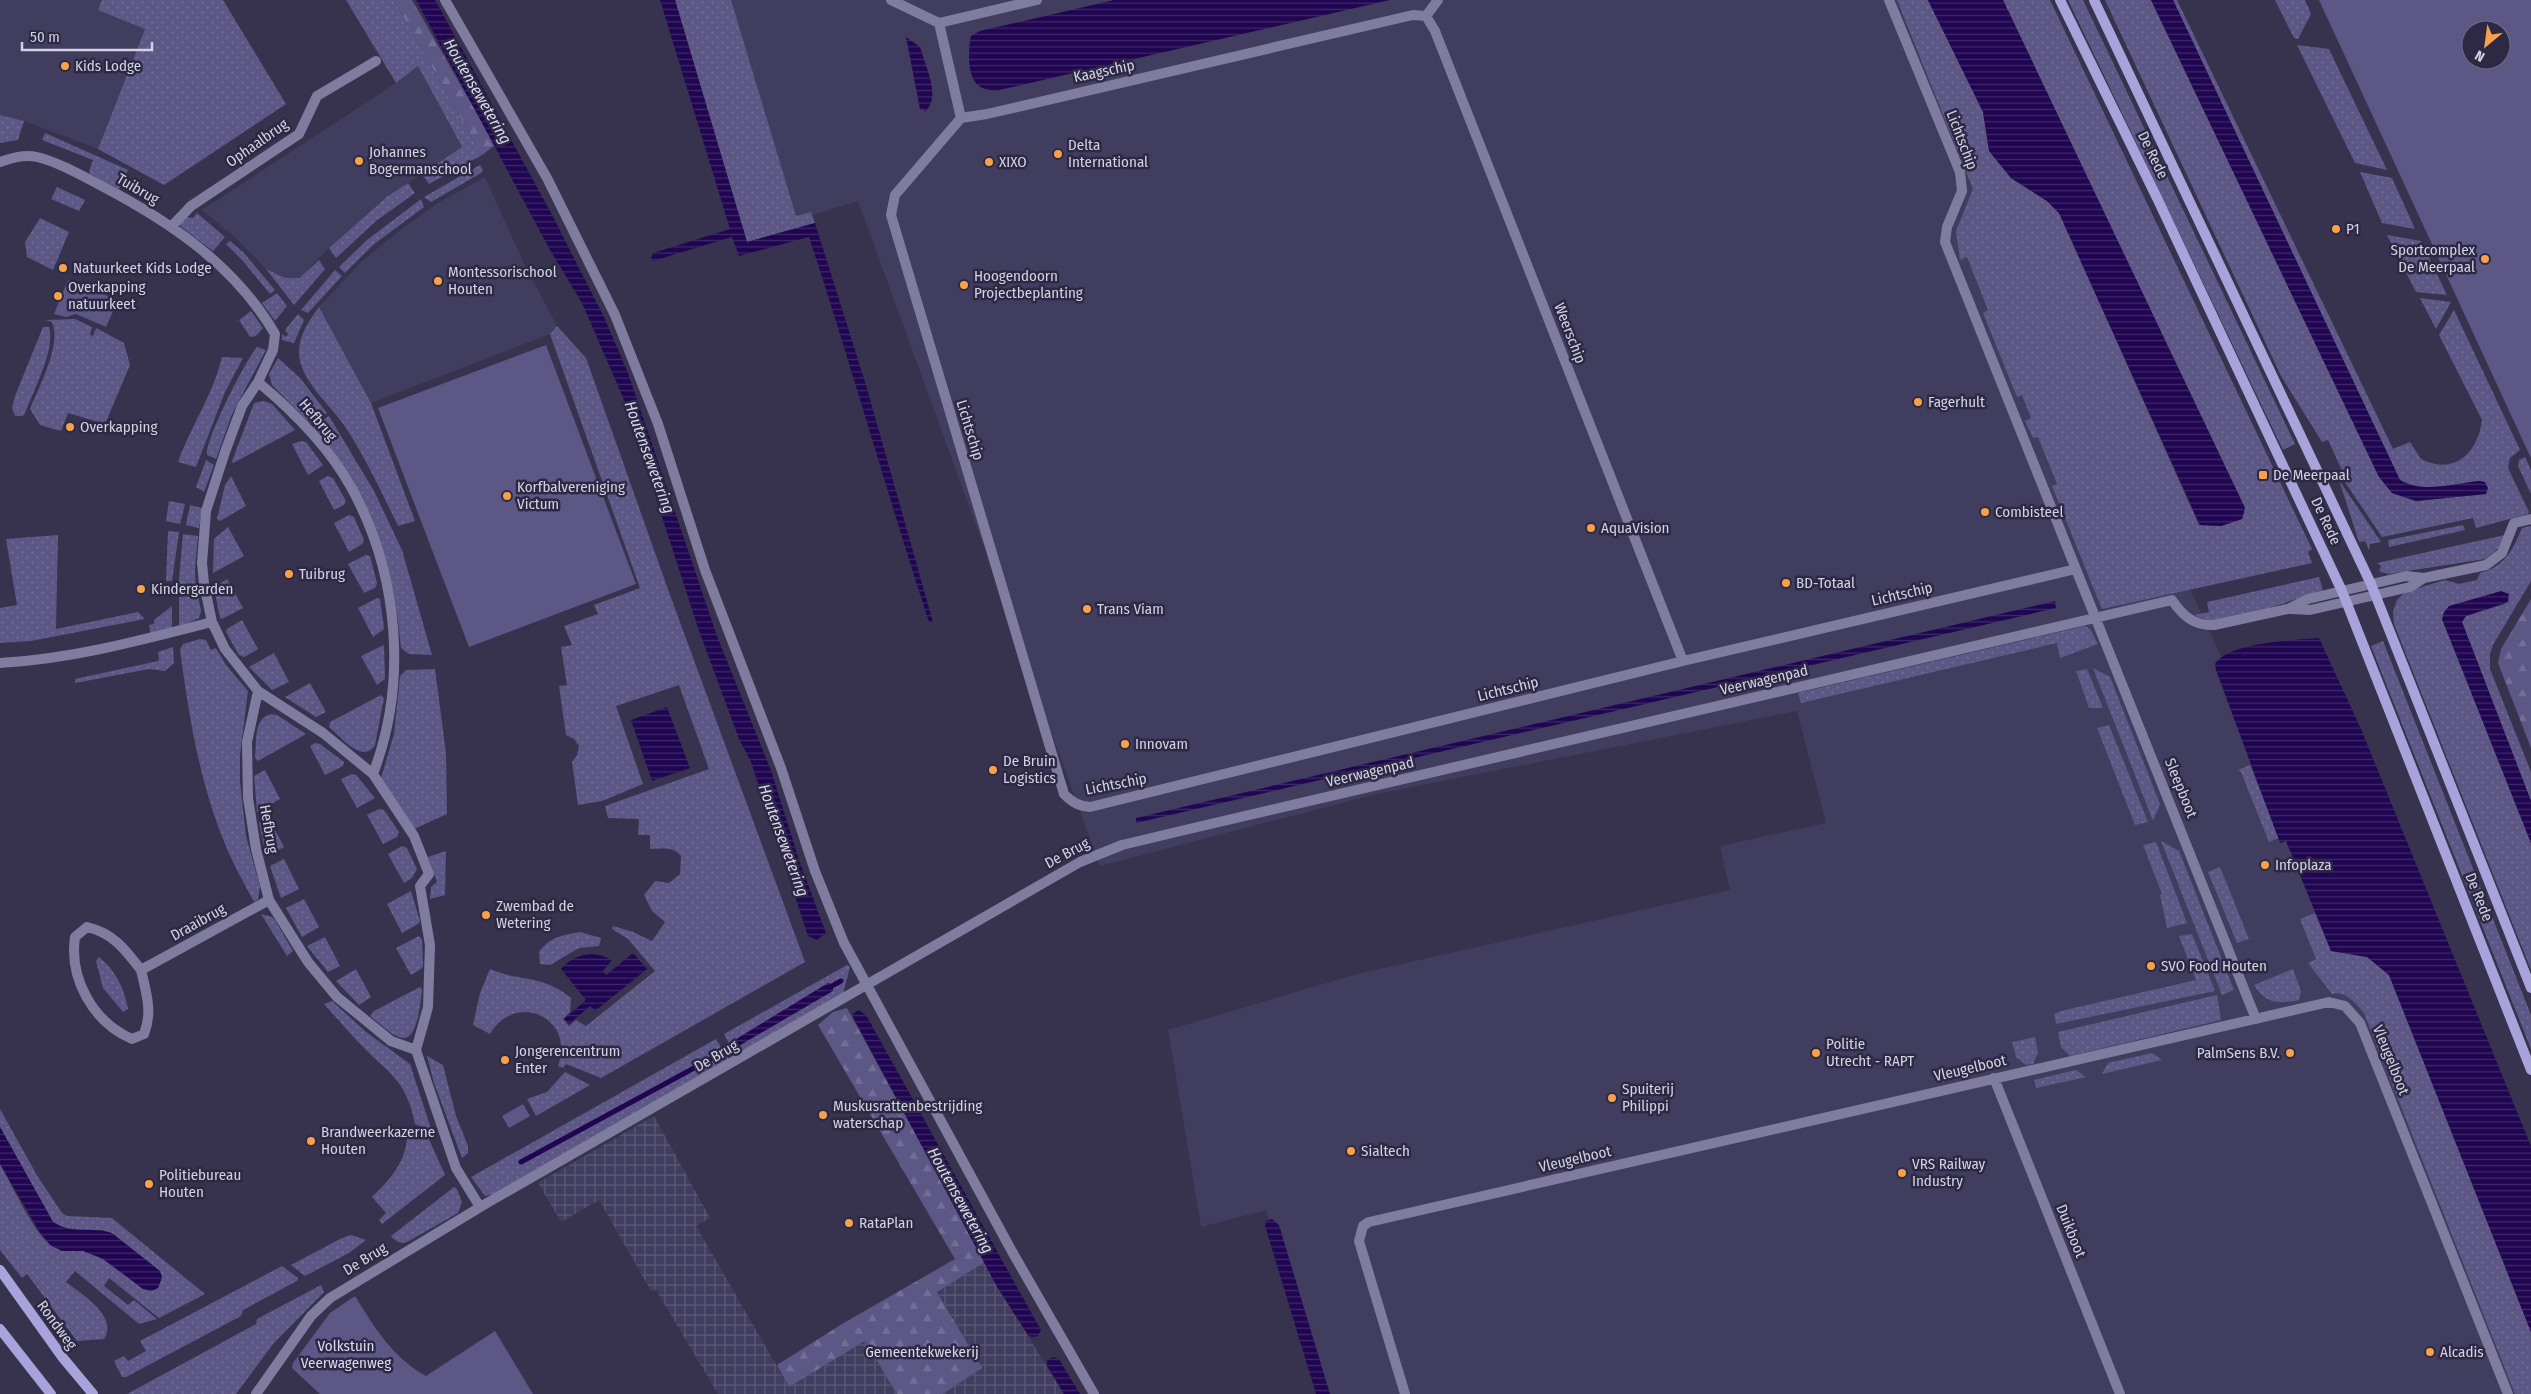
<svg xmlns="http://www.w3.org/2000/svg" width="2531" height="1394" font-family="'Fira Sans Condensed',sans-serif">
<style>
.built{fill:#413d5e}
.industrial{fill:url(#industrial-grid)}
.grass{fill:url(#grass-dots);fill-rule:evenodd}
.forest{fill:url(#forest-firs)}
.garden{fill:#5d5786;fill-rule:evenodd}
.water{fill:url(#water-rules)}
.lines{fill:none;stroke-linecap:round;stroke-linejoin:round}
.stream{stroke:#200651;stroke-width:5}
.minor{stroke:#807ca0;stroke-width:10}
.secondary{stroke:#a9a3dc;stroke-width:10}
.poi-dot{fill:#f7a149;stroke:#2d2944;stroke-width:2}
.labels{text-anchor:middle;stroke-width:5;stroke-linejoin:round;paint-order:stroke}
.poi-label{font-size:15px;fill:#d3d2e3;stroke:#2d2944;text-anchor:start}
.street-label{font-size:15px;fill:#d3d2e3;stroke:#2d2944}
.park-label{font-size:15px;fill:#dcdaf0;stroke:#2d2944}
.water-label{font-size:16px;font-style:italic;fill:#dad8ee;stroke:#2d2944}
</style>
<defs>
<pattern id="industrial-grid" width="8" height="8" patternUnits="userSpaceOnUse" patternTransform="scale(1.25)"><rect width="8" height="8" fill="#413d5e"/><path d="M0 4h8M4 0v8" fill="none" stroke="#5c5875"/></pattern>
<pattern id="grass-dots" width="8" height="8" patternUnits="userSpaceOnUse" patternTransform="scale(1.25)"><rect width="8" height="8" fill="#5d5786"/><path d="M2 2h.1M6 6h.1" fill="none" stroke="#736e97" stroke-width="1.8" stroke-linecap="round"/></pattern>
<pattern id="forest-firs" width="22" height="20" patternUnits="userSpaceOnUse" patternTransform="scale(1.25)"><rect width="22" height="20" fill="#5d5786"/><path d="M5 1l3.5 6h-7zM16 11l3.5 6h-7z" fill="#736e97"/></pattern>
<pattern id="water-rules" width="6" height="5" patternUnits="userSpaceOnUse" patternTransform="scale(1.25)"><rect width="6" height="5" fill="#200651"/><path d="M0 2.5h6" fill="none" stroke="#40296a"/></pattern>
</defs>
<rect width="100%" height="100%" fill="#37334e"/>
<path class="built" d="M0 0H156L98 149 30 123 0 115Z
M716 0H1920L2115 352 2118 437 2204 619 2510 1304 2531 1300V1394H1323L1266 1210 1201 1227 1168 1030 1357 974 1730 890 1720 846 1826 823 1797 711 1372 795 1100 866 858 201 787 223Z
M418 66 462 148 388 196 329 248 299 278H285L266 269 236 238 202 210 396 83Z
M485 177 525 266 557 326 550 334 371 403 319 307 361 262 403 228 438 203Z"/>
<path class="industrial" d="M654 1116 710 1218 696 1226 789 1387 865 1341 897 1394H718L656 1290 651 1291 599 1200 561 1222 538 1183Z
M985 1262 996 1285 1064 1394H943L982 1368 937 1291Z"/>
<path class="grass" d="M102 0H223L286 104 164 185 98 149 145 29 98 10Z
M346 0H394L482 155 429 184 422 174 462 147 418 66 396 83Z
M675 0H731L796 216 811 212 815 223 747 242Z
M1897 0H1928L1983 112 1989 151 2011 178 2047 201 2059 213 2199 525 2221 526 2242 519 2245 508 2003 0H2050L2312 549 2308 552 2312 563 2102 609 2052 486 2057 484 2038 437 2033 438 2025 421 2031 418 2022 395 2017 397 1983 313 1988 310 1967 257 1960 260 1956 231 1973 189Z
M2068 0H2083L2295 444 2283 450Z
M2105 0H2151L2379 477 2392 493 2416 501 2486 494 2480 481C2456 483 2422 494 2400 480L2173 0H2177L2393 449 2410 442 2421 459C2454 476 2478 453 2482 420L2439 335 2454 310 2520 450 2510 458 2508 468 2529 512 2528 514 2476 528 2473 518 2382 537 2343 479 2345 477 2328 440 2322 442 2281 376Z
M2275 0H2305L2311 14 2298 39 2294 38Z
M2297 45 2329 49 2387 170 2355 163Z
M0 115 24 121 18 140 0 143Z
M45 133 128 170 119 189 90 174 89 171 93 160 42 140Z
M480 165 483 170 481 173 431 202 424 197Z
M2360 172 2392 178 2415 229 2382 223Z
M408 183 415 193 376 221 336 258 329 248 388 196Z
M57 187 85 200 79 211 51 199Z
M421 199 424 207 373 245 345 273 339 267 367 240Z
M197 213 225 237 213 251 180 226 179 221 182 217 193 218Z
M40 218 69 232 53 270 27 257 25 242Z
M2387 235 2421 241 2447 295 2416 292Z
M230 241 244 253 275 290 270 294 243 261 226 244Z
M319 260 325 269 294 305 266 269 285 278H299Z
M335 270 342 276 308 313 301 310Z
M277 293 287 306 275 321 262 303Z
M2420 298 2451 302 2436 329Z
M319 307 371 403 415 521 398 526C382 493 366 459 346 428 331 405 302 383 299 355 298 336 309 321 319 307Z
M251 311 263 328 256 336 250 337 239 320Z
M298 314 304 320 294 343 282 340V334L286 337 288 334 285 330Z
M75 319 92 327 90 335 93 336 96 328 124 343 130 365 105 424 68 413 61 431 40 425 30 409C39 387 62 344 52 322L45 320Z
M557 326 586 358 670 595 805 962 601 1078 566 1064 563 1068 558 1066C576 1018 516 990 490 1034L473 1025 480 993 490 969C519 982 542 974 571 998L570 1012 563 1019 569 1026 576 1020 586 1026 655 971 628 939 612 929 613 926 633 932 652 941 665 922 652 911 644 895 655 881 669 883 680 874 681 856C673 846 663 849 650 849V835H638L639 819 608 818 605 806 709 769 679 685 616 706 643 784 602 801 578 805 572 762 577 755 579 746 574 739 566 735 559 686 567 685 561 647 572 645 564 626 598 614 594 605 640 588 550 334Z
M43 327H49C56 348 33 392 25 413L23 416H15L12 408 15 396Z
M257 347 266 350 232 414 216 459 207 455C205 440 245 361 257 347Z
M222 357 243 358 225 392 196 467 178 462C191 426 213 395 222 357Z
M278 358 300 378 327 413 311 424 272 385 269 374Z
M264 401 272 404 295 430 233 463 232 461 254 403Z
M329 416 374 491 402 550 432 655 409 654 401 648C393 556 369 500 313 427Z
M301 441 306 442 323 465 308 475 292 444Z
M2525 457 2531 470V494L2518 466 2519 460Z
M206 460 214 465 204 492 196 487Z
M231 476 246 506 220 521 217 519 225 485Z
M328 476 333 478 346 501 344 505 334 510 319 481Z
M2339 480 2381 542 2370 544 2369 550 2365 541 2359 542 2358 539Z
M169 501 185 504 180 524 166 521Z
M190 505 202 508 199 528 186 525Z
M349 515 354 517 364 540 362 544 349 552 334 523Z
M2463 525 2465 530 2389 547 2388 540Z
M2531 526V581L2493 645 2490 654V669L2531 772V801L2462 622 2466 616 2505 604 2502 591 2442 619 2531 843V970L2394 624 2393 611 2397 600 2405 592 2445 580 2459 584 2477 580 2480 573C2505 566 2513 550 2522 528Z
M228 527 244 556 213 573 214 539Z
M168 531 179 532 172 581H166Z
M183 534 198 536 195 569 196 590H178Z
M58 535 56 629 138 612 145 619 31 641 0 643V608L17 605 6 539Z
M2505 535 2499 548 2485 559 2388 574 2379 571 2381 566 2377 563Z
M366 555 370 556 377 583 375 588 364 593 348 564Z
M2319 577 2323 590C2295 599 2236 622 2209 620 2204 620 2199 617 2194 615L2209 612 2207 602Z
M227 579 243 608 222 619 220 618 214 588Z
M198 595 201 611 199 618 179 627V597Z
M377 598 380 599 384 629 373 637 358 608Z
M172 606V629L151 636 149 625 154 624V620Z
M242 620 258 649 244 657 239 655 226 632 227 629Z
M2085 626 2090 629 2098 644 2060 658 2057 643 1801 703 1798 693Z
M200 639 206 640 211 650 216 648 226 665 248 691 240 755V781L246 836 260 886 258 899 254 902C244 883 233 864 225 844 199 781 189 716 180 650L183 644Z
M2383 641 2531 1015V1049L2371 646Z
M384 645 385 679 377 685 361 656Z
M173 647 174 663 165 671 149 669 75 683V679L158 661 159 659 158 652Z
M274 653 289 682 272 690 249 667Z
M2093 668 2110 677 2160 804 2153 821Z
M435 669 446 753 447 814 414 829 381 778 394 734 400 676 406 670Z
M2087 669 2103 708H2089L2076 671Z
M310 683 326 712 316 717 285 697Z
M381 695 384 698 375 745C363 765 340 736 329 727L330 722Z
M271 714 277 715 306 734 258 761 255 758C257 742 253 718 271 714Z
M2109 725 2148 822 2135 825 2097 728Z
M315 743 320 744 344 762 343 766 325 775 310 746Z
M2250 765 2279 838 2269 842 2241 772 2238 770Z
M265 770 280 799 257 812 254 776Z
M352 774 356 775 375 798 357 808 341 779Z
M379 809 384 810 399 832 397 837 383 844 367 815Z
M268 817 284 847 266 856 259 823Z
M2161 841 2179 851 2234 990 2222 995Z
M2156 842 2187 923 2167 928 2160 895 2162 894 2143 845Z
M402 846 407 848 417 869 412 878 404 883 388 854Z
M446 851 445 895 430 899 431 887 437 882 428 857Z
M284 859 299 889 281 898 270 866Z
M2220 867 2249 939 2237 943 2208 872Z
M411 891 420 921 418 924 402 933 387 904Z
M304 899 319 927 302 937 286 908Z
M2315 913 2331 951 2367 957 2389 975 2531 1332V1394H2515L2364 1013C2356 1004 2346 990 2332 994L2308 963 2316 959 2300 919Z
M261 914 272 917 275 920 293 951 287 956Z
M580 932 601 938 599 946 579 948 550 965 540 964 539 952C550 937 563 935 580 932Z
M2192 934 2215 991 2056 1024 2054 1014 2061 1011 2196 980 2179 936Z
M419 936 422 940 423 966 421 969 411 975 396 948Z
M325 937 340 966 328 972 307 946Z
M99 957C116 971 124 988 128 1009L123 1012 103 988 96 961Z
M847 965 850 967 843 994 736 1056 724 1034ZM828 983 738 1047H737L734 1041Z
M356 969 371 997 359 1005 336 981Z
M2293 969 2301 991 2299 1000C2278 1004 2266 1004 2254 985Z
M420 987 422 989C421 1000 418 1039 403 1038 393 1037 378 1022 370 1016L374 1011Z
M2217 995 2221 1020 2070 1056 2061 1047 2058 1032Z
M332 1001 366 1032 410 1064 432 1132 415 1124C407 1082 391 1075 363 1047 349 1033 337 1018 324 1004Z
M2035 1037 2038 1053 2033 1064 2026 1065 2016 1057 2012 1042Z
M716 1039 729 1060 494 1194 485 1196 471 1177Z
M2152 1053 2162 1060 2102 1074 2108 1063Z
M427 1056 443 1065 456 1116 468 1146V1153L462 1158 434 1083Z
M2076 1070 2086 1077 2036 1088 2034 1080Z
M565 1072 590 1085 536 1116 527 1099 547 1092Z
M0 1109 38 1177 62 1213 67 1216 112 1218 205 1294 159 1318 109 1278 104 1286 128 1305 134 1300 157 1319 139 1324 75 1271 66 1282C81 1294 119 1316 104 1339L77 1341 27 1274 22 1278 0 1250V1164C11 1183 34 1234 51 1245 63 1253 73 1248 85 1251 107 1257 125 1275 143 1289L158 1288 162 1277 103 1230H66L53 1222 0 1127Z
M407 1129 428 1137 445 1175 382 1224 379 1220 386 1213 372 1197C392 1178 409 1158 407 1129Z
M454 1187 457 1189 462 1202 458 1213 407 1242C400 1244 396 1242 391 1236Z
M351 1235 366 1240 349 1253 305 1276 291 1265 342 1238Z
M282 1266 298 1278 297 1281 243 1310 241 1316 126 1377H122L114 1361 124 1356 128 1361 146 1351 140 1341Z
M321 1285 324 1292 273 1344 236 1394H127L256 1324 257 1319Z"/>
<path class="forest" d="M394 0H412L495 145 482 155Z
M2531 599V748L2498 663 2501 649Z
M847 1008 985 1262 937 1292 982 1368 943 1394H897L865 1341 789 1387 777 1365 842 1324 955 1259 818 1025 833 1012Z"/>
<path class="garden" d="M2319 0H2531V458ZM2471 30H2501V60H2471Z
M68 280 89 290 96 286 105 289 103 294 118 300 106 327 76 314 66 317 54 314Z
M546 345 636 584 469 647 378 408Z
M523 1104 530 1116 509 1128 502 1116Z
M355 1296C374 1327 393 1358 426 1376L495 1331 533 1394H320L292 1368 293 1363 330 1313Z"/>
<path class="water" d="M416 0H435L445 18 550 211 604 317 628 373 717 636 772 773 799 860 826 933 817 940 808 936 751 762 739 739 699 631 624 400 582 303 550 250Z
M660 0H675L747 242 815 223 866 385 933 622H929C887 494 851 364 809 237L739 256 732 237 653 261 651 258 653 253 730 229Z
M1114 0H1390L995 91C990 90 983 89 979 86 967 78 968 49 971 36L980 31Z
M1928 0H2003L2245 508 2242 519 2221 526 2200 525 2059 213 2047 201 2011 178 1989 151 1983 112Z
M2151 0H2173L2400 480C2422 494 2456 483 2480 481L2485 482 2488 488 2486 494 2416 501 2392 493 2379 477Z
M906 37 920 47 922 53C927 70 940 96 926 111L920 109Z
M2501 591 2509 594 2508 602 2466 616 2462 622 2531 801V843L2442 619 2444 612 2449 606Z
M2055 601 2056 608 1136 823V818Z
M2319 638 2361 729 2531 1146V1332L2389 975 2367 957 2331 951 2286 841 2280 843 2216 670 2215 664C2228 642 2295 640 2319 638Z
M667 707 690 768 652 781 631 720Z
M633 953 647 969 595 1011 590 1006 569 1024 564 1019 586 1000 561 969C575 953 594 950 612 960L603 971 606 975Z
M828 983 833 985V991L737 1047 733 1041Z
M858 1010 866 1015C925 1120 982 1225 1041 1330L1038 1336 1032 1337 1028 1335 996 1285 852 1015Z
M0 1127 53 1222C74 1235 89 1226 112 1233L160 1271 162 1277 158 1288 152 1291 143 1289 103 1259 83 1251H62L50 1245 39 1231 0 1164Z
M1272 1219 1279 1225 1330 1394H1316L1265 1226 1266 1221Z
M1053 1357 1059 1359 1080 1394H1064L1047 1366V1360Z"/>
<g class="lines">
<path class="stream" d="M828 988 841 981
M521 1162 718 1055"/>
<path class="minor" d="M445 0 547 178 615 315 658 424 705 570 781 768 815 871 844 943 1014 1255 1094 1394
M891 0 939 23
M1889 0 1960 172 1962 191 1947 227 1945 242 2256 1019
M1426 16 1435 31 1683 661
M961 118 895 195 891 215 1064 794C1072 802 1078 806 1090 807L1683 661 2076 569
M961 118 987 114 1413 15 1426 16 1438 0
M961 118 939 23 1037 0
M0 162C12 158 24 154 37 157 58 162 81 175 100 185 169 221 235 265 275 334L273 350 258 382 242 406 225 452 206 511 202 563 204 584 212 622 225 649 258 691 323 733 373 774 414 836 429 874 420 886 430 945 428 1007 416 1050 456 1168 480 1207
M171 227 191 206 299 134 317 96 376 61
M258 382C293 411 328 446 351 487 399 574 408 682 373 774
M2291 609 2310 610 2410 587 2424 578
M0 663C72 659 142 640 212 622
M258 691 247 742 248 798 256 849 269 900 308 962 337 997 391 1041 416 1050
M141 970C146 992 153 1012 144 1034L132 1039C93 1022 69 979 75 937L87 927C113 933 125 949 141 970L269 900
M1994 1078 2120 1394
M256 1394 311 1316 330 1298 487 1203 1080 862 1122 845 1189 829 2172 600C2183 616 2194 626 2214 625L2288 609 2308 599 2406 576 2424 578 2486 565 2502 553 2514 523 2531 519
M1405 1394 1359 1241 1363 1226 1369 1222 2329 1002 2345 1006 2360 1023 2508 1394"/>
<path class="secondary" d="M2060 0 2158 200 2342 591 2531 1070
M2094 0 2371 584 2531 988
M0 1270 63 1358 93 1394
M0 1329 51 1394"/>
</g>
<g class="poi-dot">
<circle cx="65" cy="66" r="5"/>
<circle cx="1058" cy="154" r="5"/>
<circle cx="359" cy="161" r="5"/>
<circle cx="989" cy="162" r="5"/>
<circle cx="2336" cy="229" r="5"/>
<circle cx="2485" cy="259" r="5"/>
<circle cx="63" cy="268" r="5"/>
<circle cx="438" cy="281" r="5"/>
<circle cx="964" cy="285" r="5"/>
<circle cx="58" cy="296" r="5"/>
<circle cx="1918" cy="402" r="5"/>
<circle cx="70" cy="427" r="5"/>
<rect x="2258" y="470" width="10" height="10" rx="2.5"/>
<circle cx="507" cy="496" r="5"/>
<circle cx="1985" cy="512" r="5"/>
<circle cx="1591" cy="528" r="5"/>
<circle cx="289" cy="574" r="5"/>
<circle cx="1786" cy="583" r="5"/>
<circle cx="141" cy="589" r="5"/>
<circle cx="1087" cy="609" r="5"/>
<circle cx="1125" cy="744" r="5"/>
<circle cx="993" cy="770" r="5"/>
<circle cx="2265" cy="865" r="5"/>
<circle cx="486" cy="915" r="5"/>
<circle cx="2151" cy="966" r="5"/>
<circle cx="1816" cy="1053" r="5"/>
<circle cx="2290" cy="1053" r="5"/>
<circle cx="505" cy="1060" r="5"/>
<circle cx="1612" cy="1098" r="5"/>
<circle cx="823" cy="1115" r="5"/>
<circle cx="311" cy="1141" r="5"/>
<circle cx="1351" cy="1151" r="5"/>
<circle cx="1902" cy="1173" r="5"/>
<circle cx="149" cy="1184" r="5"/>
<circle cx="849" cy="1223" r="5"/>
<circle cx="2430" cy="1352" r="5"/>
</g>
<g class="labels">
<g class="poi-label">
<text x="75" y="71">Kids Lodge</text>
<text x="1068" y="150">Delta<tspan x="1068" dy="17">International</tspan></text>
<text x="369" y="157">Johannes<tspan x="369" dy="17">Bogermanschool</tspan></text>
<text x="999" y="167">XIXO</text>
<text x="2346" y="234">P1</text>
<text x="2475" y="255" text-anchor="end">Sportcomplex<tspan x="2475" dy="17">De Meerpaal</tspan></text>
<text x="73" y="273">Natuurkeet Kids Lodge</text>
<text x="448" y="277">Montessorischool<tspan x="448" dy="17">Houten</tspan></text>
<text x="974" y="281">Hoogendoorn<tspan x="974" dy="17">Projectbeplanting</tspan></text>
<text x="68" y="292">Overkapping<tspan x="68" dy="17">natuurkeet</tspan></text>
<text x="1928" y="407">Fagerhult</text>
<text x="80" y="432">Overkapping</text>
<text x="2273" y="480">De Meerpaal</text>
<text x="517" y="492">Korfbalvereniging<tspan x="517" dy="17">Victum</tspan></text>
<text x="1995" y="517">Combisteel</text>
<text x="1601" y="533">AquaVision</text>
<text x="299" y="579">Tuibrug</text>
<text x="1796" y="588">BD-Totaal</text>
<text x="151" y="594">Kindergarden</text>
<text x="1097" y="614">Trans Viam</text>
<text x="1135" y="749">Innovam</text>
<text x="1003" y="766">De Bruin<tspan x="1003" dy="17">Logistics</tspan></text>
<text x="2275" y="870">Infoplaza</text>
<text x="496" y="911">Zwembad de<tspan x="496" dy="17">Wetering</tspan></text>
<text x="2161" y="971">SVO Food Houten</text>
<text x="1826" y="1049">Politie<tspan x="1826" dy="17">Utrecht - RAPT</tspan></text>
<text x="515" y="1056">Jongerencentrum<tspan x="515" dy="17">Enter</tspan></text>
<text x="2280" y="1058" text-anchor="end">PalmSens B.V.</text>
<text x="1622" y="1094">Spuiterij<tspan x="1622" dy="17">Philippi</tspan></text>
<text x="833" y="1111">Muskusrattenbestrijding<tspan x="833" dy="17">waterschap</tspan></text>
<text x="321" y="1137">Brandweerkazerne<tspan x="321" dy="17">Houten</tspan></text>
<text x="1361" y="1156">Sialtech</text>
<text x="1912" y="1169">VRS Railway<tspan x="1912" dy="17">Industry</tspan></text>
<text x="159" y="1180">Politiebureau<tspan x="159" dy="17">Houten</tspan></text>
<text x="859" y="1228">RataPlan</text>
<text x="2440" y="1357">Alcadis</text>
</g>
<g class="street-label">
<text transform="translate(1104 71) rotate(-12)" y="5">Kaagschip</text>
<text transform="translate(1962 140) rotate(69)" y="5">Lichtschip</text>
<text transform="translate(257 143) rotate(-35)" y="5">Ophaalbrug</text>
<text transform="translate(2153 155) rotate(64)" y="5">De Rede</text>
<text transform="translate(138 189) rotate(30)" y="5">Tuibrug</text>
<text transform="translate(1570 333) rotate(69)" y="5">Weerschip</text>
<text transform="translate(318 420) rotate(50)" y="5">Hefbrug</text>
<text transform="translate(970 430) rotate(73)" y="5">Lichtschip</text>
<text transform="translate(2326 521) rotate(65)" y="5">De Rede</text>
<text transform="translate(1902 594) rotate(-13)" y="5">Lichtschip</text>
<text transform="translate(1764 680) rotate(-13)" y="5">Veerwagenpad</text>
<text transform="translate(1508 689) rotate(-14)" y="5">Lichtschip</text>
<text transform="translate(1370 772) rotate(-13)" y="5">Veerwagenpad</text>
<text transform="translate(1116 784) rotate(-11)" y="5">Lichtschip</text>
<text transform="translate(2181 788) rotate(68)" y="5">Sleepboot</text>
<text transform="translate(269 829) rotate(80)" y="5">Hefbrug</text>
<text transform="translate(1067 853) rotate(-28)" y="5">De Brug</text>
<text transform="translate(2479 897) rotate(68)" y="5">De Rede</text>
<text transform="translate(198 922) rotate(-29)" y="5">Draaibrug</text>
<text transform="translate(716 1056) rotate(-30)" y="5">De Brug</text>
<text transform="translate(2391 1060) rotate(68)" y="5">Vleugelboot</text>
<text transform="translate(1970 1068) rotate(-13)" y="5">Vleugelboot</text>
<text transform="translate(1575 1159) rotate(-13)" y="5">Vleugelboot</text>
<text transform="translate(2071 1231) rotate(68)" y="5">Duikboot</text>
<text transform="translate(365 1259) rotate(-31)" y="5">De Brug</text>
<text transform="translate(57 1325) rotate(54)" y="5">Rondweg</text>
</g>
<g class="park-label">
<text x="346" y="1351">Volkstuin<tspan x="346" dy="17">Veerwagenweg</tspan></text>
<text x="922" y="1357">Gemeentekwekerij</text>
</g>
<g class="water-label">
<text transform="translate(478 91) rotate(60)" y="6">Houtensewetering</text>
<text transform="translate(650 457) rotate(70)" y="6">Houtensewetering</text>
<text transform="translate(784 840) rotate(70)" y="6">Houtensewetering</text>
<text transform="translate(961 1200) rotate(61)" y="6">Houtensewetering</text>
</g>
</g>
<g transform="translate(2486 45) rotate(209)"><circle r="24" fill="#2d2944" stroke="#6f6d84"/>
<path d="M0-4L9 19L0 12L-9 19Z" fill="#f7a149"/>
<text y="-8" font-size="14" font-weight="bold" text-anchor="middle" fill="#d3d2e3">N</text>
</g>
<path d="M22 42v8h130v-8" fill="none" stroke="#d3d2e3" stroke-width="2.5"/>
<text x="30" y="42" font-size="15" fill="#d3d2e3" stroke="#2d2944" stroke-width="4" paint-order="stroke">50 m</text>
</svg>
